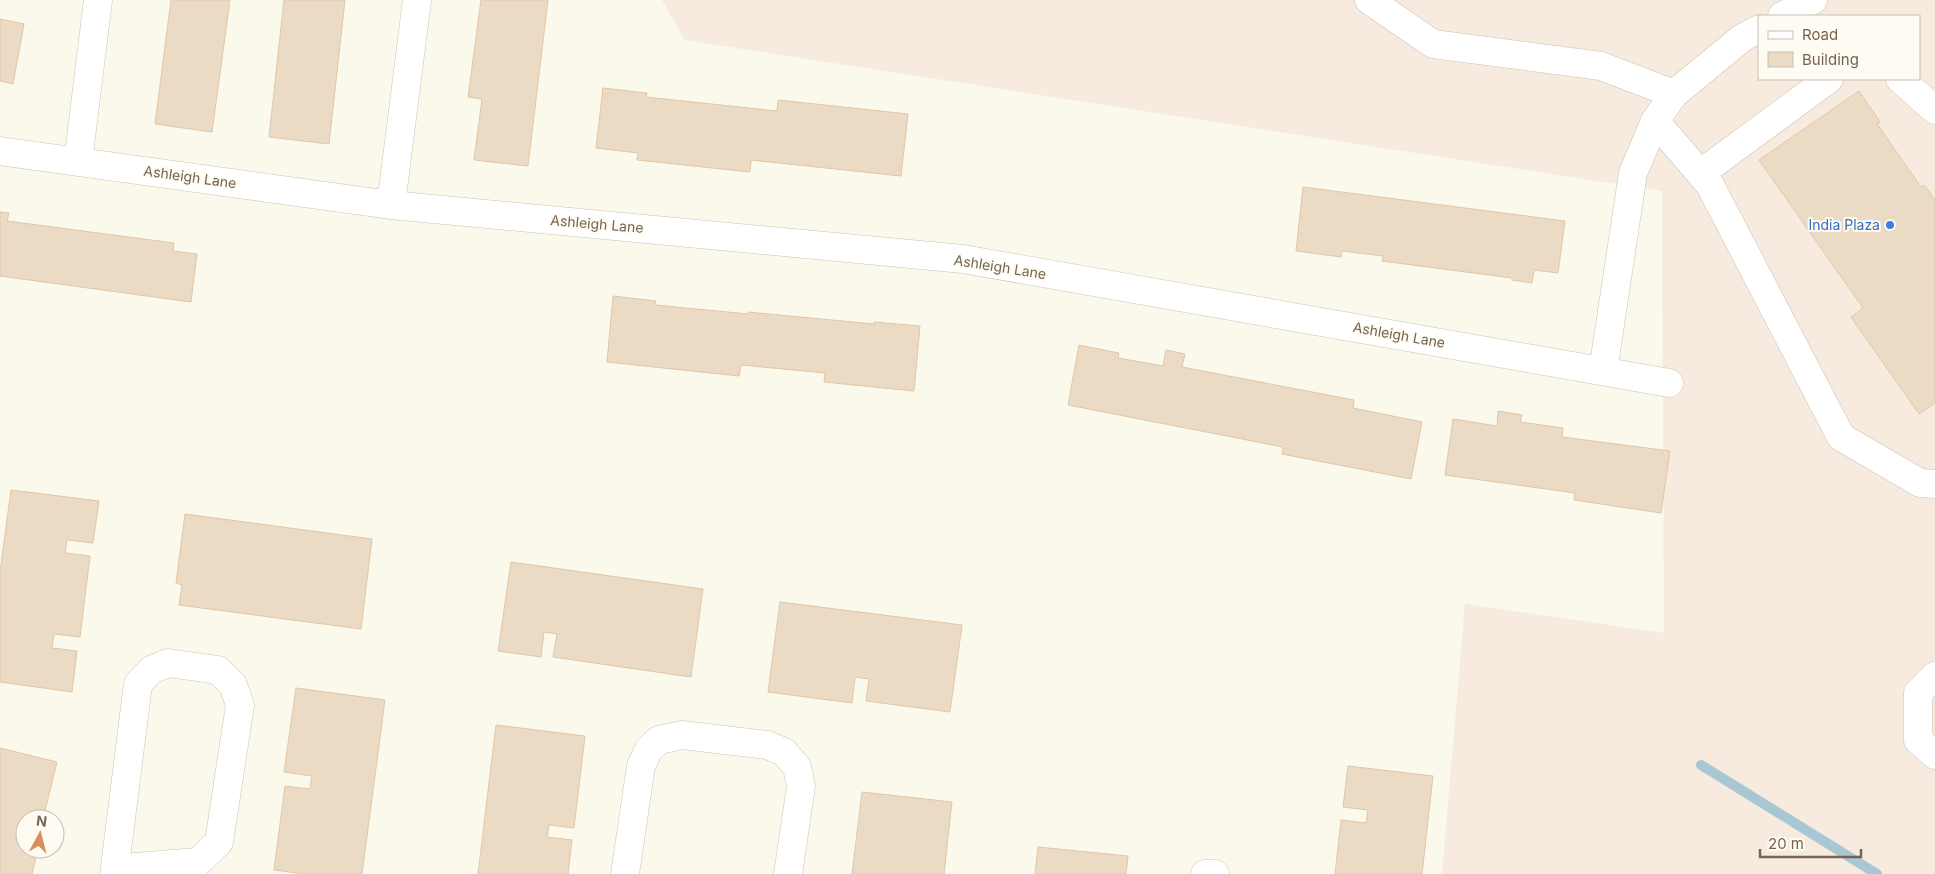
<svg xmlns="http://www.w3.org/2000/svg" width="1935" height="874" font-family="Inter,sans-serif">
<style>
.commercial{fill:#f7eade;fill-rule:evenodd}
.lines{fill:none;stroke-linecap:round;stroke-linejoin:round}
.stream{stroke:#a9c6d4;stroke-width:10}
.building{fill:#ecdbc4;stroke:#dfc7a8}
.minor-casing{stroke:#cdc3b3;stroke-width:29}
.minor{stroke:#fff;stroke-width:28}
.shop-dot{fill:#3f7fe0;stroke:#fefbf3;stroke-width:2}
.labels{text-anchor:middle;stroke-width:4;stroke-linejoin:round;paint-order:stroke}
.street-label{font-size:14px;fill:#746451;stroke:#fefbf3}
.shop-label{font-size:14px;fill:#366cbe;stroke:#fefbf3;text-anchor:end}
</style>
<rect width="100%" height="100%" fill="#fbf8ec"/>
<path class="commercial" d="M662 0H1935V874H1442L1465 604 1664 633 1662 191 685 40ZM1759 16H1919V79H1759Z"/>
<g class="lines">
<path class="stream" d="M1701 765 1877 874"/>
</g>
<path class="building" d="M171 0H230L212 132 155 124Z
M284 0H345L329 144 269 137Z
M481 0H548L528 166 474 160 482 99 468 97Z
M0 19 24 24 13 84 0 81Z
M603 88 647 93 646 97 777 111 778 100 908 114 901 176 751 160 750 172 637 160 638 153 596 148Z
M1859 91 1880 122 1877 124 1921 187 1924 185 1935 200V403L1919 414 1851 317 1863 308 1759 160Z
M1303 187 1565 221 1558 273 1534 270 1532 283 1512 280V278L1382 261 1383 256 1342 251 1341 257 1296 251Z
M0 212 9 213 7 221 174 243 173 251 197 254 191 302 0 276Z
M613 296 656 301 655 305 748 314V312L874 324V322L920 326 914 391 824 382 825 373 741 365 739 376 607 362Z
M1079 345 1119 353 1118 358 1163 366 1166 350 1185 354 1182 367 1354 400 1353 408 1422 422 1411 479 1282 454 1283 447 1068 405Z
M1498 411 1522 415 1520 422 1563 428 1562 437 1670 451 1661 513 1574 500 1575 493 1445 475 1453 419 1497 426Z
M11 490 99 501 93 543 67 540 65 553 90 556 80 637 54 634 52 648 77 651 72 692 0 682V572Z
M185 514 372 539 361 629 179 605 182 585 176 583Z
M511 562 703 589 691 677 553 657 557 634 544 632 541 657 498 651Z
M780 602 962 625 950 712 866 701 869 679 855 677 852 703 768 692Z
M296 688 385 700 362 874H305L274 870 285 786 310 789 312 776 284 772Z
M496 725 585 736 574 828 549 825 547 837 572 840 568 874H478Z
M0 748 57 762 43 819H25V849H36L35 854H37L32 874H0Z
M1348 766 1433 776 1422 874H1335L1341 820 1366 823 1368 810 1343 807Z
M862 792 952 802 944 874H852Z
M1038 847 1128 856 1126 874H1035Z"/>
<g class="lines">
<g class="minor-casing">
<path id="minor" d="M1369 0 1433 44 1601 66 1674 94
M1782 16 1813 0
M1900 79 1935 110
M1655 121 1710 185 1841 437 1920 483 1935 484
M0 151 391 205 963 259 1669 383
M78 162 98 0
M1701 173 1829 79
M391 205 417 0
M1603 371 1633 173 1655 121 1674 94 1742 38 1759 29
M1935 676 1918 693V740L1935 755
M114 874 138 684 151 670 168 663 218 670 233 685 240 705 219 842 198 862 135 867 117 874
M625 874 641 766 649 749 659 740 682 735 767 745 784 752 797 767 801 786 788 874
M1205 874H1215"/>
</g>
<use href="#minor" class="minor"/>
</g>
<circle class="shop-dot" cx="1890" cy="225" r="5"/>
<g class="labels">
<g class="street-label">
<text transform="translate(190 177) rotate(8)" y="5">Ashleigh Lane</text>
<text transform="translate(597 224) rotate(5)" y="5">Ashleigh Lane</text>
<text transform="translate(1000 267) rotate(9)" y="5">Ashleigh Lane</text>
<text transform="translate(1399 335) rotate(10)" y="5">Ashleigh Lane</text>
</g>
<g class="shop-label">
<text x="1880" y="230">India Plaza</text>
</g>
</g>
<rect x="1758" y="15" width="162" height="65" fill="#fefbf3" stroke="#c7bfb2"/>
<rect x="1768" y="31" width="25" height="8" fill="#ffffff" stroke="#c7bfb2"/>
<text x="1802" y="40" font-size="15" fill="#746451">Road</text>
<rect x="1768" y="52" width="25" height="15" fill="#ecdbc4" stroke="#c7bfb2"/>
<text x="1802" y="65" font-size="15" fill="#746451">Building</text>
<g transform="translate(40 834) rotate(7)"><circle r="24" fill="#fefbf3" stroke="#c7bfb2"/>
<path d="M0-4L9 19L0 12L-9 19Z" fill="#d78f5f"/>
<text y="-8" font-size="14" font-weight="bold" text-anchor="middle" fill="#746451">N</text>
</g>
<path d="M1760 849v8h101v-8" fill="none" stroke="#746451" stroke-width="2.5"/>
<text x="1768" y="849" font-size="15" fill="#746451" stroke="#fefbf3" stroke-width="4" paint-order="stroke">20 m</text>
</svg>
